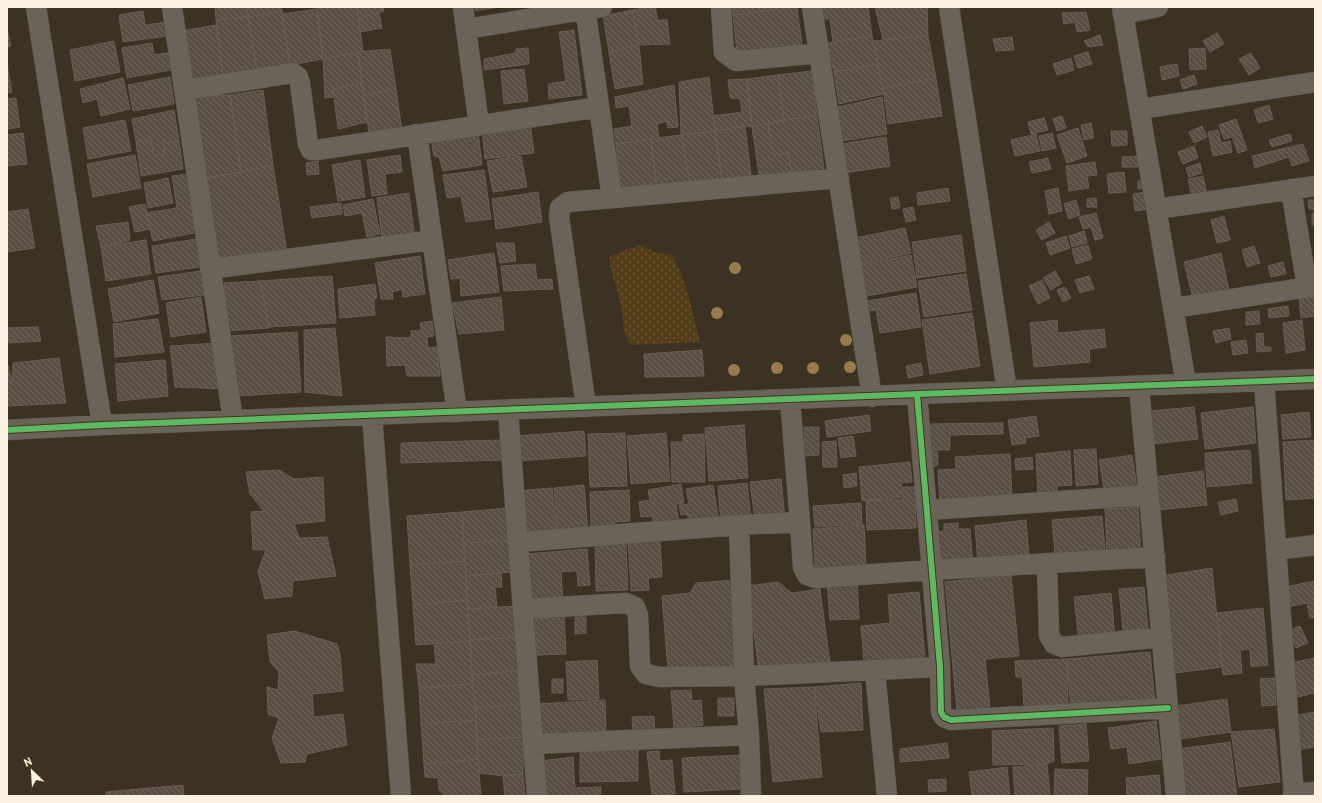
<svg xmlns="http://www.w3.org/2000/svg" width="1322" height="803" font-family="'PT Sans',sans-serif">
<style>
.garden{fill:url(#garden-dots)}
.building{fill:url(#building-back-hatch);stroke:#685d55}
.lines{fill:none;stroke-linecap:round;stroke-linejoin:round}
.minor-casing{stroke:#585145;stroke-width:21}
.minor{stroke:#6a635a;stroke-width:20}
.cycleway-casing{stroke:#44341b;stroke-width:8}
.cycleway{stroke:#5cba63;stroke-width:6}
.tree{fill:#997b4e}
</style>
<defs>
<pattern id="garden-dots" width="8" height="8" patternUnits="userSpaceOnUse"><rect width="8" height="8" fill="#543e1a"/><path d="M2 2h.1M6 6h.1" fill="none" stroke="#6e5a3b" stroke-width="1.8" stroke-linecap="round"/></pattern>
<pattern id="building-back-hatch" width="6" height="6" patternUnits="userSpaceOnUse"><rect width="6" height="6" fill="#584e44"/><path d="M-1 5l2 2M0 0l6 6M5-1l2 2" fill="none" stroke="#71685f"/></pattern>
</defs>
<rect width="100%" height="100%" fill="#3b3224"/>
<path class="garden" d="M640 245 658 253 671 255C686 275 693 317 700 342L631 345 624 332 622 309 610 265V256Z"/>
<path class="building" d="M215 7H247L248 17 216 20Z
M247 7H281L282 11 248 17Z
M333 7H357L363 51 323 59 317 9Z
M357 7H383L384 11 359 18Z
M472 7H500L472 11Z
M649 7H655L658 21 667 19 670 44 639 45 632 10Z
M732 7H795L733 15Z
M797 7 802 45 737 53 733 15Z
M821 7H868L872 36 833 42 830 19H822Z
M875 7H927L928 36 883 40Z
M317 9 323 59 290 65 282 14Z
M632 10 639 45 609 52 603 16Z
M143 11 145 25 167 22 168 36 123 42 119 15Z
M282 11 290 65 257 70 248 17Z
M1086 12 1090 30 1077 32 1075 22 1064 24 1062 13Z
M379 13 382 28 360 32 359 18Z
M248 17 257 70 223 75 216 20Z
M216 25 223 75 193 79 186 30Z
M7 29 11 46 7 47Z
M574 30 582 95 549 99 548 84 566 81 559 32Z
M1217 33 1224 44 1210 52 1203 41Z
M1100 35 1103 45 1088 47 1084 41Z
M872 36 878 64 834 72 827 43Z
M928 36 936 78 883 88 873 41Z
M1012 37 1014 50 996 51 993 39Z
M114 41 120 72 75 81 70 50Z
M152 43 154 55 173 52 176 69 127 78 122 48Z
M639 45 643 84 615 89 609 52Z
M528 48 529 64 484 70V59L516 53V49Z
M1205 48 1206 69 1190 70 1189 49Z
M390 49 396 89 364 95 358 52Z
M358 52 362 83 333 89V97L325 98 323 59Z
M1088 52 1092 64 1078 68 1074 56Z
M1251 53 1260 68 1249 75 1239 59Z
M1071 58 1074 70 1057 75 1053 64Z
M7 64 12 92 7 93Z
M878 64 884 94 839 104 834 72Z
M1177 64 1179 76 1162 80 1160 67Z
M524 69 528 101 504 104 501 71Z
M812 71 817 115 784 120 778 75Z
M778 75 784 120 752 127 747 79Z
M1194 75 1197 84 1183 89 1180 80Z
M170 77 174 104 133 111 128 85Z
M709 77 715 131 681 135 679 82Z
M123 78 130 109 101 116 97 99 83 103 80 89Z
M936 78 942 116 888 124 883 88Z
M747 79 752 127 745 126 715 131 713 116 742 112 740 99 730 98 728 80Z
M362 83 367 122 338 129 333 89Z
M674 85 678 127 668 128 667 121 657 124 659 138 616 144 614 129 632 126 629 106 616 108 615 97Z
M396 89 402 131 369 134 364 95Z
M263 90 273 165 241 172 230 95Z
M230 95 241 172 204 178 194 97Z
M882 97 887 134 842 141 838 107Z
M16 98 20 127 7 129V99Z
M1269 105 1273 119 1258 123 1254 110Z
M174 110 179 141 163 143 165 154 154 156 151 140 136 142 132 119Z
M817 115 824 170 792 172 788 153 773 155 768 123Z
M1062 116 1066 128 1057 131 1053 119Z
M1044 118 1048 130 1031 134 1028 122Z
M1236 119 1247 150 1238 153 1232 137 1224 139 1219 125Z
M125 120 131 151 88 159 83 128Z
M530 123 534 153 485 159 482 130Z
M768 123 773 155 788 153 792 172 759 175 752 127Z
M1091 123 1094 138 1084 140 1081 125Z
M745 126 751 175 722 180 715 131Z
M1202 126 1207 137 1194 143 1189 132Z
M1078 128 1087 156 1067 163 1057 135Z
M1218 130 1221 143 1230 141 1232 152 1213 156 1208 132Z
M715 131 722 180 690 184 681 135Z
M1111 131H1127V145L1112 146Z
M478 132 482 165 443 171 439 157 434 156 431 139Z
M23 133 27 164 7 166V135Z
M1052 133 1056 148 1042 151 1039 136Z
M1036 134 1040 151 1015 156 1011 140Z
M1290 134 1292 141 1272 147 1269 140Z
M681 135 690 184 657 188 651 139Z
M886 137 890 166 844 173 841 144Z
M651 139 657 188 621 191 616 144Z
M151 140 154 156 165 154 163 143 179 141 183 169 141 176 136 142Z
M1303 144 1309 161 1292 166 1289 157 1255 168 1252 156Z
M1194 146 1198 158 1183 164 1178 152Z
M135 155 141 188 93 197 87 164Z
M400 155 402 172 385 174 387 194 372 196 367 160Z
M521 156 527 187 493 192 487 161Z
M1138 156V167H1122V157Z
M1048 158 1051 169 1032 173 1029 162Z
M360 160 365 197 338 201 332 165Z
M318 161 319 174 307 175 306 163Z
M1095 162 1097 175 1087 176 1089 188 1069 191 1066 166Z
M1200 163 1202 173 1189 177 1186 168Z
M273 165 287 253 214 260 204 178 241 172Z
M484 170 491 219 466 222 461 196 447 198 443 175Z
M1124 172 1126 192 1109 193 1107 174Z
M188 174 194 233 153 241 146 213 177 208 172 176Z
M1203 176 1207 194 1192 197 1188 179Z
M168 178 173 203 148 208 144 183Z
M1138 181H1144L1145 188 1138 189Z
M948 188 950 201 918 205 917 193Z
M1058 188 1062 211 1049 214 1045 191Z
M538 192 542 222 496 229 492 199Z
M1147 192 1149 209 1135 211 1133 194Z
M409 193 415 241 382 239 377 198Z
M898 197 900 208 892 209 890 198Z
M1096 198 1097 207H1087V199Z
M373 199 380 234 367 237 362 213 345 216 343 205Z
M1076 200 1080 215 1069 219 1064 204Z
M1308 200H1315V209H1309Z
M341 203 342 214 312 218 310 207Z
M145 204 150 229 135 232 129 207Z
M913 207 916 220 906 222 903 209Z
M28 209 35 248 7 252V212Z
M1096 213 1103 238 1095 240 1091 227 1083 229 1079 217Z
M1312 213H1315V225H1312Z
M1224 216 1230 240 1217 243 1211 220Z
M128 222 130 240 101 247 96 226Z
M1049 222 1055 233 1042 240 1036 230Z
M905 228 911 253 860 264 855 238Z
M1084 231 1087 243 1072 247 1069 236Z
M961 235 966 271 917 278 912 242Z
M1066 236 1070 248 1050 255 1046 243Z
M196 239 200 267 156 273 152 246Z
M146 240 151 274 106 281 101 247Z
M496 243H514L516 261 500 263Z
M1088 245 1092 259 1076 264 1072 249Z
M1254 246 1260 263 1247 267 1242 250Z
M494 253 499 292 461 296 460 278 451 279 448 260Z
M1221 253 1230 295 1194 303 1184 262Z
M911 255 917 287 866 296 860 265Z
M420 256 425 294 403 297 402 289 392 292 393 299H381L375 263Z
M1283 262 1286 274 1271 277 1268 266Z
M535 264 537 280 552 279 553 289 504 291 501 266Z
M201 271 204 295 162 300 158 277Z
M1055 271 1062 283 1051 290 1043 278Z
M966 274 972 310 924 317 918 281Z
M332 276 336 323 269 327 260 281Z
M1089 276 1094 289 1080 293 1075 280Z
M153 280 159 313 114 322 108 289Z
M1042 280 1050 298 1038 304 1029 286Z
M260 281 269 328 228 331 224 283Z
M375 284 377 298 374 299 375 315 340 318 338 289Z
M1065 287 1071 298 1063 302 1057 290Z
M916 293 921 327 880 333 876 310 869 311 867 301Z
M1315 296V316L1301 318 1299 298Z
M201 297 206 332 171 337 166 303Z
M501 297 504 330 459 334 452 303Z
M1288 306 1289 316 1269 318 1268 309Z
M1259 311 1260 324 1246 325V312Z
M972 313 980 366 930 374 922 320Z
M158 319 164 352 115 357 113 324Z
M1057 320 1058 333 1104 329 1106 347 1089 349 1090 362 1034 367 1030 323Z
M1302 320 1305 350 1286 353 1283 323Z
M432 321 434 336 427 337 428 348 437 347 440 376H407L405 365 387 366 386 337 411 338V331L421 330 420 323Z
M38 327 41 341 9 343 7 328Z
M335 328 342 396 305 392 304 330Z
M1229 328 1231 339 1216 343 1213 331Z
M297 332 301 392 238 396 230 336Z
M1263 333 1264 347H1271V351L1257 352 1256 334Z
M1246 340 1248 353 1233 355 1231 342Z
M218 343 224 389 175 387 170 346Z
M702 350 704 376 645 377 644 354Z
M59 358 66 403 7 406V382H12L13 363Z
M165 360 168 396 118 401 115 364Z
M7 361 12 382H7Z
M921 363 923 375 908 378 906 366Z
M1194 407 1198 439 1153 444 1150 411Z
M1253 407 1256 443 1205 449 1201 413Z
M1309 412 1311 437 1283 439 1281 415Z
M869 415 871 431 827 437 825 421Z
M1036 416 1039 436 1025 438 1026 443 1012 445 1008 420Z
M1003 423V434L950 435V450H937L938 465 931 468 930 424Z
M744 425 748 478 709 481 705 428Z
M804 427H819V455L805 456Z
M584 431 586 456 517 461 515 436Z
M625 433 627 486 590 487 588 434Z
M666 433 670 481 631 484 627 436Z
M704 434 705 482H672L671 442H683V435Z
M853 436 856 456 841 458 838 438Z
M503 440 504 460 401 463V443Z
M1315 440V498L1286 500 1283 442Z
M836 441 837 467H823L822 442Z
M1096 449 1098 484 1076 486 1074 450Z
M1250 450 1252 483 1207 487 1205 453Z
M1070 451 1072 485 1057 486V495L1038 496 1036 454Z
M1010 454 1012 498 940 503 938 470 956 469 955 457Z
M1132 455 1137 489 1105 494 1099 460Z
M1032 457 1033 469 1016 470 1015 459Z
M910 462 912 482 901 483 902 497 862 501 859 467Z
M279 470 294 479 323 477 325 521 294 524 299 538 327 537 336 576 293 581 292 596 265 599 258 571 266 550H253L251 512 264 511 250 494 246 472Z
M1203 471 1207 505 1158 510 1154 477Z
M856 473 857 486 844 488 843 475Z
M781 479 785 520H755L750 482Z
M747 483 751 521 721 524 718 486Z
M681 484 684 503 676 504 679 523 654 527 652 516 641 517 639 502 650 500 648 490Z
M584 485 588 531 558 534 554 488Z
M713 485 719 522 689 520 687 514 681 515 679 505 689 504 686 489Z
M903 487H915L916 528 867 530 866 501 903 499Z
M552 488 557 532 521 536 516 491Z
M629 490 630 521 614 522 615 531 591 532 590 492Z
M1236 499 1238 511 1221 515 1218 502Z
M861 503 862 524 815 527 813 506Z
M1138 507 1141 554 1107 556 1105 509Z
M507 508 509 540 464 543 462 512Z
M462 512 465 561 410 565 407 516Z
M1102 516 1105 550 1055 554 1052 520Z
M1026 520 1029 557 978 562 975 526Z
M958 523V529H970L973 565 940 567 938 532 944 531V524Z
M864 525 866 565 815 568 813 529Z
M660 537 662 577 648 578 649 590 631 591 628 539Z
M509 540 512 572 466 576 464 543Z
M626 542 628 590 596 591 595 543Z
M587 549 590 585 578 586 577 571 561 572 563 602 529 604 526 554Z
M465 561 467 600 413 605 410 565Z
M1212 568 1222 667 1174 673 1161 576Z
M501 573 502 587H495L497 607 468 609 466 576Z
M1011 575 1019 656 985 659 990 708 957 711 945 582Z
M857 578 859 619 830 620 827 580Z
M736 580 742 666 668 671 662 596 690 593 696 583Z
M1315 581V617L1310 618 1307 603 1287 607 1284 587Z
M778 582 792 593 820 589 830 663 759 672 748 586Z
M1144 587 1148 629 1123 632 1119 589Z
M919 592 925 658 864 662 861 626 890 623 888 595Z
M1111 593 1115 638 1079 641 1074 597Z
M467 600 470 641 416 645 413 605Z
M514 606 516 637 470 640 468 609Z
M1263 608 1268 665 1251 667 1250 649 1240 650 1242 673 1223 675 1217 613Z
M564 616 566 654 537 655 535 619Z
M575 617H586V633L575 634Z
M1300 626 1308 643 1296 648 1288 631Z
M295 631 337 644 340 654 343 691 312 694 314 717 343 714 347 745 307 754 305 762 281 763 272 738 279 718 268 714 267 687 278 690 279 672 270 662 267 635Z
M516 637 519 671 472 675 470 640Z
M470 641 473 684 419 688 416 664H436L434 644Z
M1150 652 1155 703 1071 710 1067 659Z
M1315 658V693L1298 697 1290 663Z
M1067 659 1068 703 1024 706 1022 677H1016L1015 661Z
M597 660 599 699 568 700 566 662Z
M519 671 521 704 475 708 472 675Z
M1274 678 1276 705 1262 706 1260 679Z
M552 679H563V693H552Z
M861 683 863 730 821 732 814 687Z
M473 684 476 720 421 724 419 688Z
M814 687 822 777 773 782 764 689Z
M691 690 692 701 701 700 703 725 674 728 671 691Z
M718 698H734V716H718Z
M1227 699 1231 732 1181 739 1176 706Z
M605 700 606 736 538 739 536 704Z
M521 704 523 737 477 740 475 708Z
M1315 712V747L1298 750 1292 716Z
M654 716 655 735 633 736 632 717Z
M476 720 478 759 424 764 421 724Z
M1156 721 1161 759 1129 764 1127 747 1111 749 1108 728Z
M1086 724 1089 761 1062 763 1059 726Z
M1053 728 1054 761 1047 764 993 765 992 731Z
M1274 729 1280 782 1239 787 1231 732Z
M523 737V774L503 776 479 773 477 740Z
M1230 742 1237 796H1185L1178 749Z
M947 743 949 758 900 762V749Z
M580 750H638V781L580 782Z
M659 751 660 761 672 760 675 794 652 796 647 752Z
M740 755 741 789 684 792 682 758Z
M573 757 575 788 601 787 600 796H545L540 761Z
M478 759 481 796H444L439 790 438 778 425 777 424 764Z
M1047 764 1050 796H1015L1013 767Z
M1007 767 1010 796H972L969 772Z
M1055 769 1088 770 1087 796H1054Z
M523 774 525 796H505L503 776Z
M1159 775 1161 796H1127L1126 778Z
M946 779V791L929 792 928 780Z
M183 785 184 796H106V792Z"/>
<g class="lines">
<g class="minor-casing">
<path id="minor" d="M36 7 102 425
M172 7 233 420
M463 7 479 125
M585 7 612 198
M721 7 724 52 736 61 819 53
M812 7 872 397
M949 7 1007 391
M1122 7 1186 384
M1123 14 1158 7
M466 29 602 7
M184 90 293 73 298 77 300 83 308 144 311 150H317L599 107
M1140 109 1315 82
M417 134 457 412
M1291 189 1307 287
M1157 209 1315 186
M210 269 432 240
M1174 308 1315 286
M1264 381 1294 796
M1139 386 1176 796
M917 394 940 667 941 712 944 717 951 720 1168 708
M790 399 800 522 803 567 807 575 816 578 932 570 1155 557
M586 407 559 216 560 208 568 202 839 178
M508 410 537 796
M372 415 401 796
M7 430 102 425 1315 379
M927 510 1149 495
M739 525 744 676 749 735 751 796
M518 542 739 525 800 522
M1276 550 1315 545
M1047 563 1049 635 1054 644 1062 647 1162 637
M524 609 626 603 635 607 638 615 640 666 646 674 660 677 744 676 940 667
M875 671 887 796
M533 744 749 735
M1293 794 1315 792"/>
</g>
<use href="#minor" class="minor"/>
<g class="cycleway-casing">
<path id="cycleway" d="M917 394 940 667 941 712 944 717 951 720 1168 708
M7 430 102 425 1315 379"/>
</g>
<use href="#cycleway" class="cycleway"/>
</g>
<g class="tree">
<circle cx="735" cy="268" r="6"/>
<circle cx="717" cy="313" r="6"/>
<circle cx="846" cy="340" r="6"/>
<circle cx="850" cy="367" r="6"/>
<circle cx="777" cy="368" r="6"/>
<circle cx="813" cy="368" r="6"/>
<circle cx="734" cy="370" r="6"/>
</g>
<rect width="1322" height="803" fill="none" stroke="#fcf2e3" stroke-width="16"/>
<g transform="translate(32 771) rotate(335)" stroke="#44341b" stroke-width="3" paint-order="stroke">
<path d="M0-3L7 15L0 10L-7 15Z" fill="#fcf2e3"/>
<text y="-6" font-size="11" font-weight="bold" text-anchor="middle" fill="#fcf2e3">N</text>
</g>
</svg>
